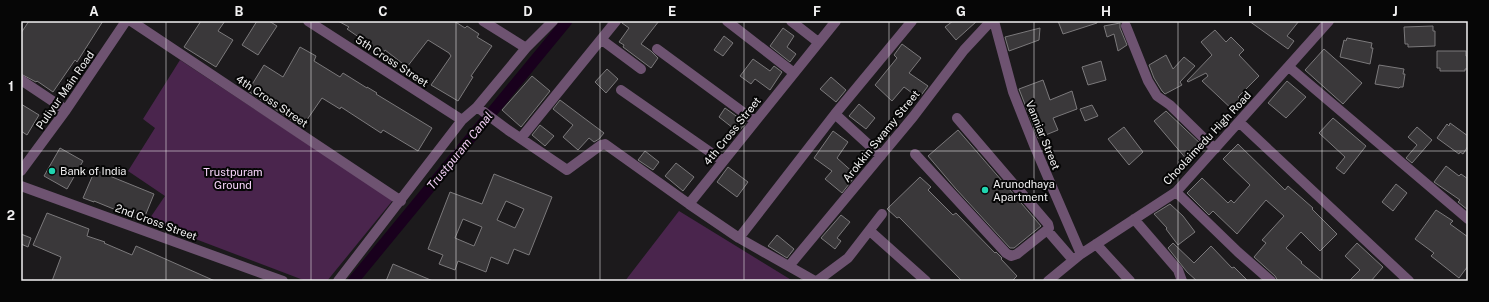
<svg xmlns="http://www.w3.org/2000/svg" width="1489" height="302" font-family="'Public Sans',sans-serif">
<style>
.green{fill:#4a254d}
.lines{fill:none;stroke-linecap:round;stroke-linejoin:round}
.canal{stroke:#19001d;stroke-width:11}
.building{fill:#3a383a;stroke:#7b797b;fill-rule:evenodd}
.minor{stroke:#6e5371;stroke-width:10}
.grid{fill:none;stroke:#f1f0f1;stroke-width:1;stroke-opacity:0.55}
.poi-dot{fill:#20d5b0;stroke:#060606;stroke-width:1.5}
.labels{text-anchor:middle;stroke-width:4;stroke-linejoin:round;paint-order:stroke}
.street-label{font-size:11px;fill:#f1f0f1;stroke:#060606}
.poi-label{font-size:11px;fill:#f1f0f1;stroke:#060606;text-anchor:start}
.park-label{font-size:11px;fill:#f9d6fc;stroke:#060606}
.water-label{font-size:12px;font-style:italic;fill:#f2cff4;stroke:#060606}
.neatline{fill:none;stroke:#f1f0f1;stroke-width:1.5}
.grid-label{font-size:13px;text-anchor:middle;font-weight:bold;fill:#f1f0f1}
</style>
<rect width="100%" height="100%" fill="#1c1a1c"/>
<path class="green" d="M180 60 393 200 327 281H306L148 221 165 196 128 171 155 128 143 119Z
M679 211 793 281H625Z"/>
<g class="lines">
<path class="canal" d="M353 281 567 21"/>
</g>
<path class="building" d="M29 21H103L77 62 75 60 53 92 37 81 36 82 21 74V33Z
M201 21H225L218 31 233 40 216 67 184 47Z
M257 21H269L277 26 258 55 242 45Z
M338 21H454L465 28 467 26 479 34 477 37 492 46 471 76 473 77 458 101 431 85 451 56 449 53 428 40 407 67 385 50 382 55 367 46 369 44 347 29 349 27Z
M622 21H659L641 44 651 51 658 58 651 68 623 47 624 45 619 42 629 28 622 23Z
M953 21H977L956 40 945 27Z
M1058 21H1097V23L1063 34Z
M1249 21H1299L1287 36 1294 41 1288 49Z
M1120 23V28L1127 45 1118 51 1114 34 1107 37 1104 26Z
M1433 26V31H1435V46L1408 47V44H1405L1404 27Z
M783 28 794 36 787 47 796 54 790 62 770 46Z
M1040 28 1039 40 1009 51 1005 37Z
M1215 30 1226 42 1231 37 1244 50 1239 55 1259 76 1238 97 1244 103 1235 112 1202 81 1208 76 1206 73 1188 82 1187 81 1212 55 1201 42Z
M724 36 733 43 723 56 714 50Z
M1347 38 1372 43 1371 48H1373L1370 64 1340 57 1344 40 1346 41Z
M902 44 921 58 909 73 928 86 919 98 904 87 892 101 875 85 897 58 894 55Z
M300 47 316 56 314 61 340 77 343 73 367 88V87L377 93 376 94 432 128 418 151 383 130 381 133 341 107 340 109 322 98 302 127 248 91 264 65 283 77Z
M1324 49 1362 83 1343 104 1305 70Z
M1437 51H1466V56H1467L1468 69H1465V71H1440V68H1437Z
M1166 55 1173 69 1184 57 1195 66 1180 82 1182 85 1165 94 1162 91 1154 78 1149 65Z
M753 59 770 71 774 66 782 72 770 90 755 79 751 84 740 76Z
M1101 61 1106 80 1088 85 1082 67Z
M1379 65 1404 69 1403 74H1405L1403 87H1400L1399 88 1375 84Z
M607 69 618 79 606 93 595 82Z
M532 76 550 91 521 127 502 110Z
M831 77 846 90 836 102 820 89Z
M1043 80 1050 100 1072 91 1077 109 1053 118 1058 130 1038 138 1019 89Z
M1287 81 1306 97 1286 118 1268 103Z
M560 100 604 133 599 139 594 142 589 138 578 150 563 137 573 125 553 109Z
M21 104 39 115 27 135 21 131Z
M859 104 875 118 866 129 849 116Z
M1092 105 1098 116 1085 121 1080 109Z
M725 108 746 123 738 132 719 117Z
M1166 111 1204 147 1188 161 1154 121Z
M1333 118 1366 146 1344 174 1336 168 1345 157 1319 133Z
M1450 123 1468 136V146L1463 154 1460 152 1459 154 1437 138 1447 124 1449 126Z
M540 125 554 136 545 146 532 135Z
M1124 127 1143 152 1129 165 1108 139Z
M1417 127 1432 140 1412 163 1406 158 1417 145 1408 137Z
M958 130 1041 226 1014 248H1010L956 189 928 156Z
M833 131 848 142 837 158 856 175 842 193 825 179 832 171 814 158Z
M1238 144 1285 190 1288 186 1313 208 1312 209 1337 234 1320 251 1301 232 1286 248 1302 262 1301 263 1323 281H1278L1275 276 1254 257 1266 243 1262 240 1284 216 1266 200 1237 234 1213 211 1209 215 1187 193 1202 178 1228 203 1231 200 1234 203 1250 185 1223 159Z
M60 148 83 161 67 189 44 176Z
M645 151 659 162 653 170 638 160Z
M676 163 694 177 683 191 665 176Z
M1446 166 1459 176 1461 174 1468 179V210L1458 202 1460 200 1434 182Z
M728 167 748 182 737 197 717 182Z
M95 170 154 194 143 221 94 201V202L83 198Z
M494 174 552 197 529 255 514 249 508 264 491 257 486 272 458 261 455 270 439 264 443 255 428 249 450 192 482 204ZM506 201 524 209 515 228 497 220ZM463 219 482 227 474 246 455 238Z
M920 177 931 187 928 190 953 215 956 213 995 253 996 252 1002 258 1001 259 1017 276 1012 281H962L899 217 897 218 887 209Z
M1396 184 1407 193 1393 211 1382 202Z
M1170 204 1183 216 1195 232 1178 245 1166 229 1167 228 1154 214Z
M1436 210 1453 221 1450 224 1468 237V266L1459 278 1431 256 1434 253 1415 239Z
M47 213 89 229 87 236 105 242 104 243 132 255 136 246 215 281H52L61 257 33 245Z
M841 215 850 222 837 238 841 241 835 249 821 238Z
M21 234 31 238 28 247 21 244Z
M777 235 794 249 787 258 768 246Z
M1173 243 1194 263 1211 246 1232 268 1234 267 1248 281H1197L1187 272 1168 248Z
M1357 243 1383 267 1371 281H1349L1360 270 1345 256Z
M393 264 433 281H386Z"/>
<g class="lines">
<path class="minor" d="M131 21 401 201
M308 21 462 120
M483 21 526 48
M727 21 794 73
M791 21 818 42
M994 21 1013 92 1034 145 1081 254
M1126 26 1148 81 1157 96 1170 105 1215 149
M602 40 641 69
M657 49 755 121
M1289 67 1468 219
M21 80 66 110
M621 90 723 161
M477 107 508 130 567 170 601 145 605 144 689 204 739 238 815 281
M835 114 881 156
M1239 122 1409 281
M521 138 616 21
M915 154 1006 253 1011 256 1017 254 1047 230 1049 228 1048 224 957 118
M21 171 66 110 126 21
M21 186 283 281
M1176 192 1238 252 1271 281
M689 204 836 21
M1134 219 1178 270 1182 281
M1047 230 1073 260
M870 231 926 281
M739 238 835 114 912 21
M1096 244 1130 281
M789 266 913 117 964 50 991 21
M338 281 462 120 477 107 526 48 553 21
M817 281 848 258 882 214
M1048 281 1081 254 1176 192 1329 21"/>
</g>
<path class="grid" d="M166 21V281M311 21V281M456 21V281M600 21V281M744 21V281M889 21V281M1034 21V281M1178 21V281M1322 21V281M21 151H1468"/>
<g class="poi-dot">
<circle cx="52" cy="171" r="4"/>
<circle cx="985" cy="190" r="4"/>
</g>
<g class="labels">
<g class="street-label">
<text transform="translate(392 61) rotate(33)" y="4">5th Cross Street</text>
<text transform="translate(65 90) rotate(-55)" y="4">Puliyur Main Road</text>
<text transform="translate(272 101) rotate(34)" y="4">4th Cross Street</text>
<text transform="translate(732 131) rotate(-51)" y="4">4th Cross Street</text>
<text transform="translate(1043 135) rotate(68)" y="4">Vanniar Street</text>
<text transform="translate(881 136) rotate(-51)" y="4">Arokkin Swamy Street</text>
<text transform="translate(1207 138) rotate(-47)" y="4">Choolaimedu High Road</text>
<text transform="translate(156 222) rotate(20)" y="4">2nd Cross Street</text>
</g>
<g class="poi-label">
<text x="60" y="175">Bank of India</text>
<text x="993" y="188">Arunodhaya<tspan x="993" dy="13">Apartment</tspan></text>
</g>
<g class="park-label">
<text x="233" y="176">Trustpuram<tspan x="233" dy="13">Ground</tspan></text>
</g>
<g class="water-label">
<text transform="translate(460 151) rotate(-51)" y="4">Trustpuram Canal</text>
</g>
</g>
<rect width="1489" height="302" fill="none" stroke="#060606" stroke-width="44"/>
<rect x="22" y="22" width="1445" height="258" class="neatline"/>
<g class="grid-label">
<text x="94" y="16">A</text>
<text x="239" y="16">B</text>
<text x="383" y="16">C</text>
<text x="528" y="16">D</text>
<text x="672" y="16">E</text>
<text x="817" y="16">F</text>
<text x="961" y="16">G</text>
<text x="1106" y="16">H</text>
<text x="1250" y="16">I</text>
<text x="1395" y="16">J</text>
<text x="11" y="91">1</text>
<text x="11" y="220">2</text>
</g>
</svg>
